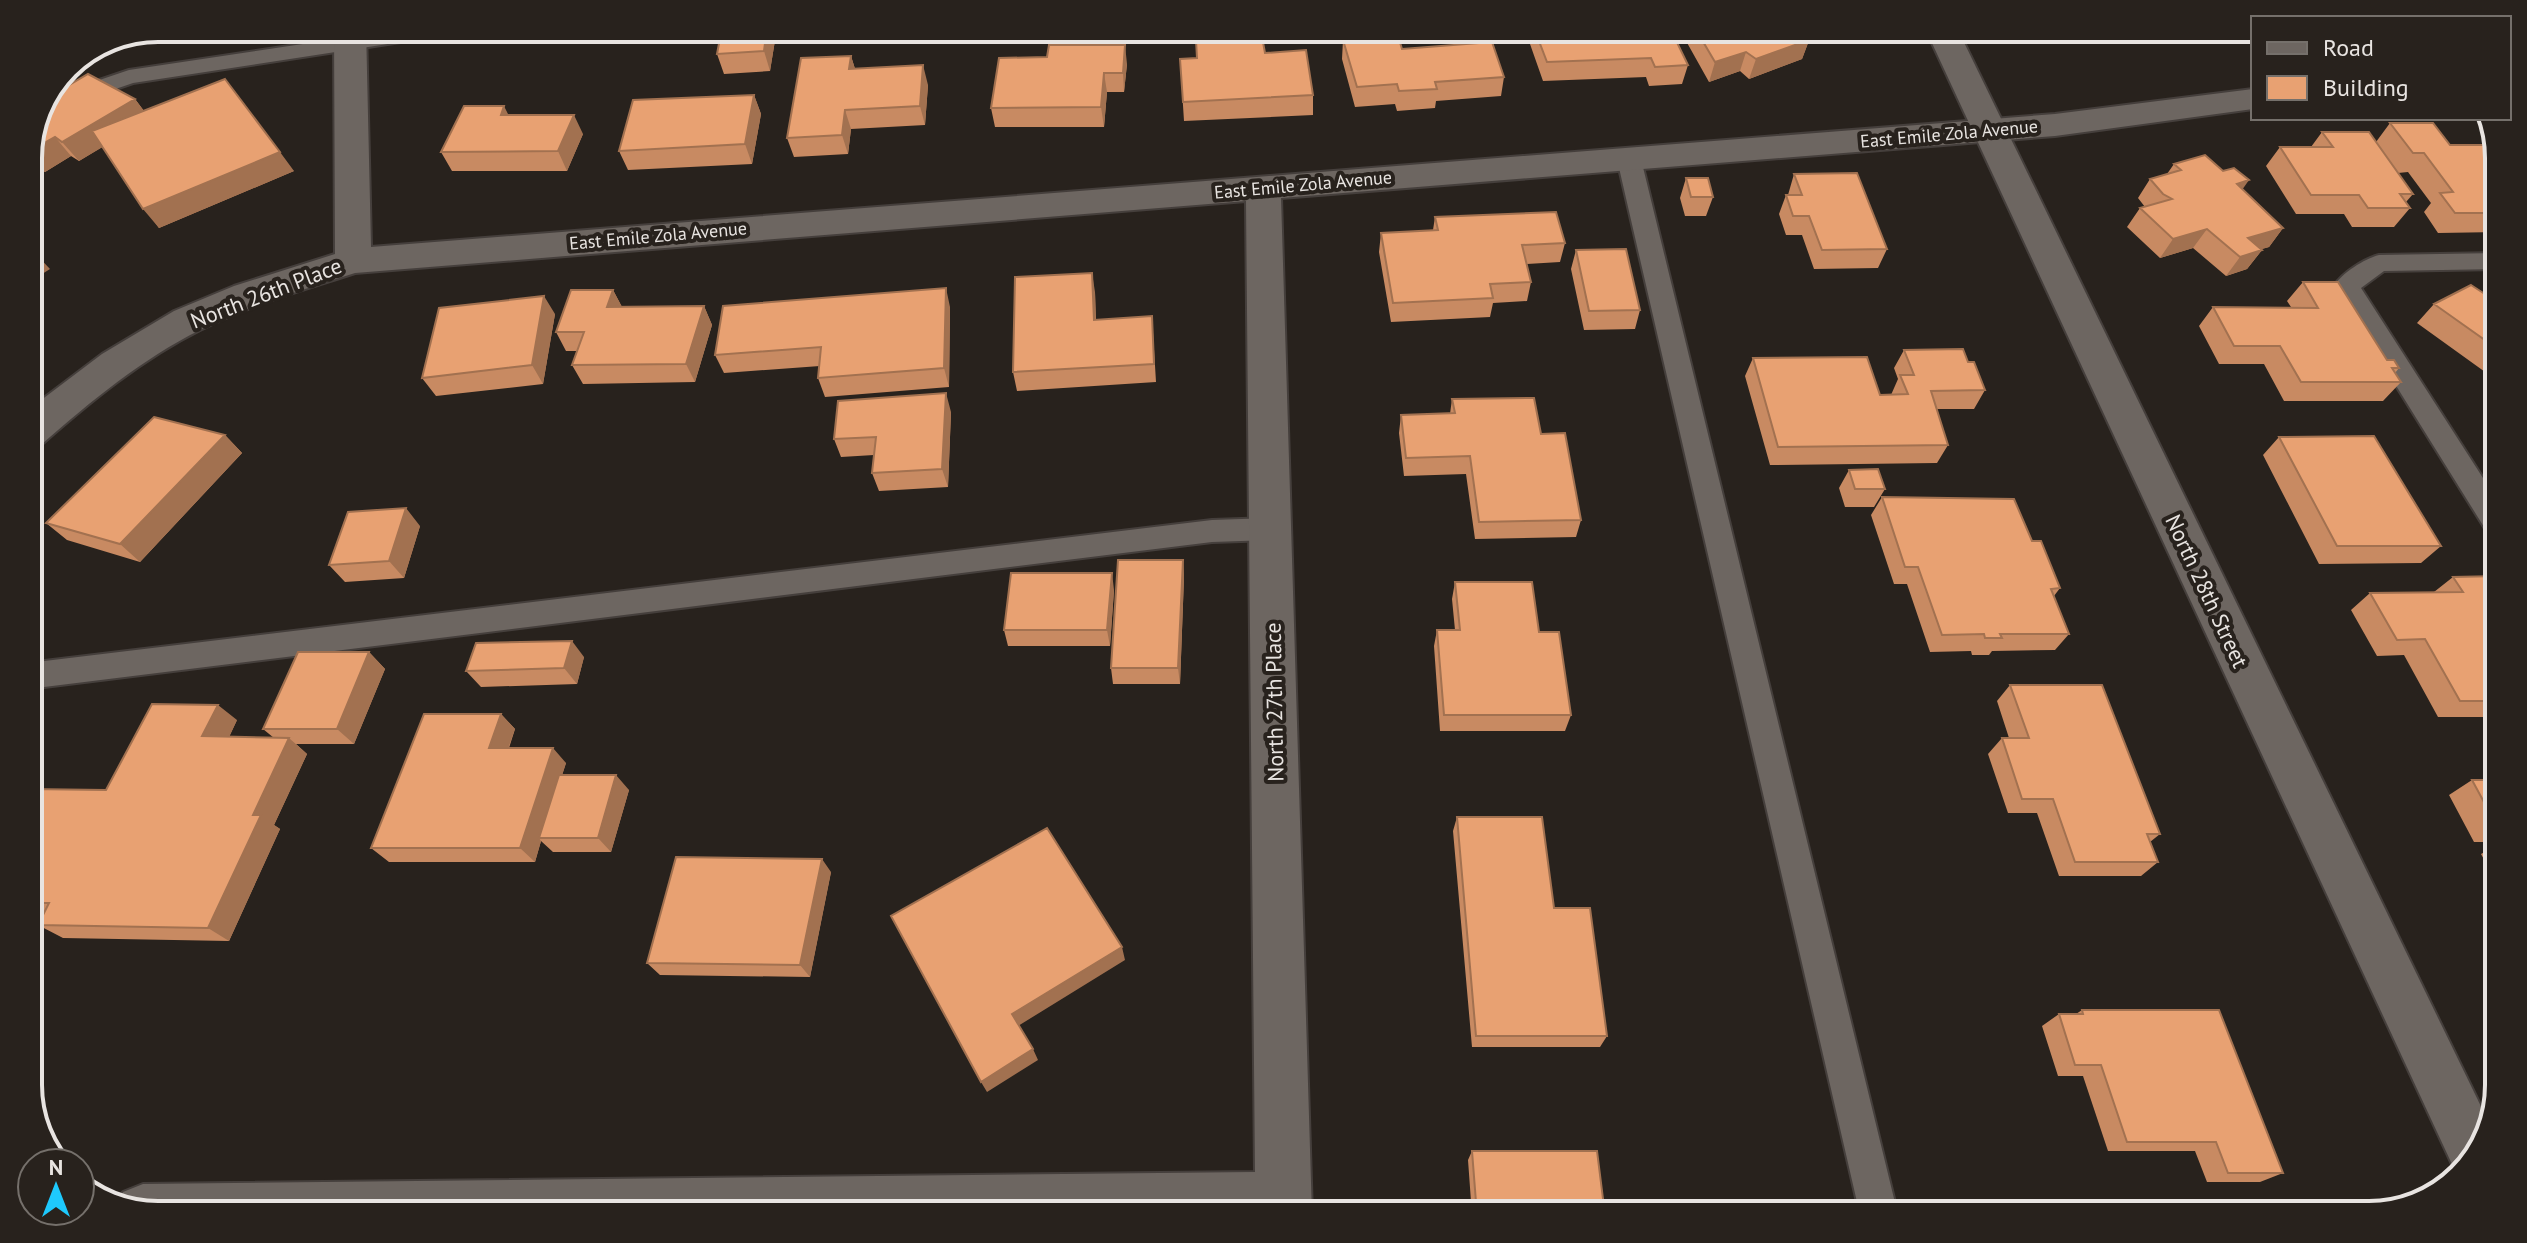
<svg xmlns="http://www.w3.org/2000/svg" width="2527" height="1243" font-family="'PT Sans',sans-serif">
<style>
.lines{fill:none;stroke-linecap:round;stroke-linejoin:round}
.service-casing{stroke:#453f3c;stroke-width:4}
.minor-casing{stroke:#453f3c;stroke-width:4}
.tertiary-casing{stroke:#453f3c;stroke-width:4}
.service{fill:#6d6661;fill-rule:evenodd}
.minor{fill:#6d6661;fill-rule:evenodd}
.tertiary{fill:#6d6661;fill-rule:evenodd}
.wall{fill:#c88a62}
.shaded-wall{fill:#a27150}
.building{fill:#e8a172;stroke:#a27150;stroke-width:2}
.labels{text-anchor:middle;stroke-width:8;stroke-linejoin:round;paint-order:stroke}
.far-street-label{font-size:18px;fill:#e8e4e1;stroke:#28221d}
.street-label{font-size:22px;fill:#e8e4e1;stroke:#28221d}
.rim{fill:none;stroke:#e8e4e1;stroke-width:4}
</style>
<rect width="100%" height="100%" fill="#28221d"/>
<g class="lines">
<g class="service-casing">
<path id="service" d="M410 28H464L453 34 133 83 69 105 61 103 58 98 61 93 129 70Z
M1629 152 1637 154 1641 159 1898 1215H1860L1617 159 1621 154Z
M2499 253V269L2384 271 2361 288 2499 503V538L2489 535 2334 286C2342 273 2364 259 2379 255Z
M1271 518 1281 521 1285 529 1281 537 1271 540 1212 542 28 689V663L1212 520Z"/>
</g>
<g class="minor-casing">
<path id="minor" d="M334 28H366L371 247 2055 114 2253 89V109L2055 136 1281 198 1312 1215H158L117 1206 123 1192 143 1184 1255 1172 1246 201 355 273C303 290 249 305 200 330 142 359 91 401 42 444L28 448V410L102 354 174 311 234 286 335 254Z"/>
</g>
<g class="tertiary-casing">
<path id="tertiary" d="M1925 28H1957L2490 1125 2486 1142 2457 1175Z"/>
</g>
<use href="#service" class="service"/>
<use href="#minor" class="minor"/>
<use href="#tertiary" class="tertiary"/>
</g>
<path class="wall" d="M722 28H777L770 71 724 74 717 54Z
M1532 28 1688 65 1682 84 1649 86 1646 77 1543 81 1530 44Z
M1683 28H1835L1826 32 1824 38 1808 43 1802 59 1749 79 1740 71 1709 82 1681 32Z
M2019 28H2146L2141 36 2086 37 2082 30H2021Z
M2166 28H2253V30H2244L2241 34 2170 35Z
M1196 40 1265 53 1313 95V115L1184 121 1180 59 1197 58Z
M1343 40 1402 49 1504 77 1501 96 1436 101 1435 108 1397 111 1395 104 1355 107 1342 59Z
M851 56 855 69 928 85 925 125 851 129 848 154 794 157 787 138Z
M1127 64 1124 92H1107L1104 127H995L991 108Z
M754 95 761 114 752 164 628 170 619 151Z
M135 99 144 111 294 171 159 228 102 147 79 161 71 156 45 172 28 162V150Z
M2390 123 2450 145 2499 150V232L2438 233 2424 212 2431 203 2408 172 2398 173 2413 194 2406 202 2410 208 2394 227H2352L2344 214H2296L2266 166 2280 147H2311L2322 132 2376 142Z
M583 134 567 171H452L441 152Z
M2174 164 2243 189 2283 228 2269 247 2261 249 2262 250 2247 269 2226 276 2193 248 2160 258 2127 227 2140 208 2145 207 2138 198 2150 179 2167 174Z
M1794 174 1887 249 1878 268 1814 269 1802 235H1786L1779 214 1786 195H1788Z
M1686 178 1713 197 1706 216H1685L1680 198Z
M1435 217 1565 243 1560 262 1527 264 1531 282 1527 301 1493 303 1490 317 1391 322 1379 252 1381 233 1433 230Z
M1576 250 1640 310 1635 329 1584 330 1571 269Z
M2303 282 2387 360 2399 368 2395 373 2401 382 2383 401H2284L2264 364H2219L2199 326 2213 307H2291L2287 301Z
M613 290 622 307 704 306 712 325 695 382 583 384 572 365 577 351H566L556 332Z
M1095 292 1096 320 1152 316 1156 382 1017 391 1013 372Z
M2499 298V382L2417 323 2434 304 2494 300Z
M950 307 949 387 825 397 818 378 820 366 724 373 715 355Z
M555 314 543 384 436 396 422 378Z
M1904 350 1968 362 1985 390 1974 409H1937L1948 445 1937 463 1770 465 1745 376 1753 358 1880 395H1891L1898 379 1894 368Z
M1452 399 1541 434 1581 520 1576 537 1475 539 1466 474 1404 476 1399 433 1401 415 1450 414Z
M951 412 948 487 879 491 872 473 874 455 841 457 834 439Z
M225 435 242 453 140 562 67 540 46 523Z
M2279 437 2441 546 2421 563 2319 564 2263 455Z
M1849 470 1885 489 1874 507H1845L1839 488Z
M1882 497 2032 541 2060 588 2054 596 2069 634 2055 650 1992 651 1989 655H1972L1971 651 1930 652 1907 584H1894L1871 515Z
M420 526 404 578 345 582 329 565Z
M1183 560 1184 577 1180 684H1113L1111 668Z
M2499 576V717H2438L2404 655 2377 656 2351 610 2370 593 2434 592 2453 577Z
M1455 582 1539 632 1571 715 1565 731H1440L1434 646 1437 630H1455L1452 599Z
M1114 590 1110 646H1008L1004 630Z
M369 652 385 669 354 744H296L307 754 274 825 280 829 229 941 63 938 38 925 43 916 28 915V789L106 790 237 720 229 737 274 738 263 729Z
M584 657 577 684 481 687 466 671Z
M2010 685 2160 834 2150 842 2158 862 2141 876H2059L2037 813H2008L1988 754 2002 738H2009L1997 701Z
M501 714 515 729 509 748 566 763 562 775 629 790 611 852H553L541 841 535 862H389L371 848Z
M2472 780H2499V842H2474L2449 795Z
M1457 817 1554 908 1607 1036 1600 1047H1472L1453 831Z
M2499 844V887L2481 854Z
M831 872 810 977 660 975 647 963Z
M2082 1010 2283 1173 2260 1182H2207L2195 1151H2108L2083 1076H2058L2042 1026 2059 1014H2076Z
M1472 1151 1605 1215H1472L1468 1160Z"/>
<path class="shaded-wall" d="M767 28H777L770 71 764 51Z
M1802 28H1835L1826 32 1824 38 1808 43 1802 59 1749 79 1756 59Z
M1125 45 1127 64 1124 92 1123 73Z
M1746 52 1740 71 1709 82 1715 62Z
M851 56 857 75 849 69Z
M923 65 928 85 925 125 920 106Z
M1104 73 1107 92 1104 127 1101 107Z
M754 95 761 114 752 164 745 144Z
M135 99 150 119 79 161 62 142Z
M504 106 514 126 501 115Z
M845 110 851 129 848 154 842 135Z
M574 115 583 134 567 171 558 151Z
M55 137 71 156 45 172 28 152Z
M280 152 294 171 159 228 143 209Z
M2249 180 2235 200 2237 184Z
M2283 228 2269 247 2239 256 2248 238Z
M2207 229 2193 248 2160 258 2173 239Z
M32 250 50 269 28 283V252Z
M2262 250 2247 269 2226 276 2240 257Z
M1092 273 1095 292 1096 338 1094 320Z
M946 288 950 307 949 387 944 368Z
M613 290 623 309 607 307Z
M544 296 555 314 543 384 532 365Z
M704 306 712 325 695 382 686 364Z
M946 393 951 412 948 487 942 469Z
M225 435 242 453 140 562 120 544Z
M406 508 420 526 404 578 389 561Z
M1183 560 1184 577 1180 684 1178 668Z
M1112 573 1114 590 1110 646 1107 630Z
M572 641 584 657 577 684 564 668Z
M369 652 385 669 354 744 337 729Z
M218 705 237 720 222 752 202 736Z
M501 714 515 729 503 763 489 748Z
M289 738 307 754 274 825 280 829 229 941 208 928 253 815Z
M553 748 566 763 542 838H539L541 841 535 862 520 848Z
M616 775 629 790 611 852 598 838Z
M822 859 831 872 810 977 800 965Z
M1122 947 1125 960 1018 1026 1012 1014Z
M1033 1049 1038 1060 987 1092 981 1082Z"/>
<path class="building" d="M722 28H767L764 51 717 54Z
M1534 28H1670L1688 65 1655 67 1651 58 1547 62Z
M1695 28H1802L1809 35 1804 36 1809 40 1756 59 1746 52 1715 62Z
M1398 36 1402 49 1492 42 1504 77 1435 82 1437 89 1399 91 1397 84 1357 87 1343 40Z
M1262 37 1265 53 1306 50 1313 95 1183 102 1180 59 1197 58 1196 40Z
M1049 45H1125L1123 73H1104L1101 107 991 108 999 58 1047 57Z
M851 56 849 69 923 65 920 106 845 110 842 135 787 138 801 58Z
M88 74 135 99 62 142 55 137 28 152 54 94Z
M225 79 280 152 143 209 92 131Z
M754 95 745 144 619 151 633 100Z
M464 106H504L501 115H574L558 151 441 152Z
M2390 123H2433L2450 145H2497L2499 150V213H2455L2440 193 2453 192 2424 153H2413Z
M2322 132H2369L2413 194H2400L2410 208H2368L2359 195H2311L2280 147H2333Z
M2205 155 2223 171 2234 168 2249 180 2237 184 2283 228 2248 238 2262 250 2240 257 2207 229 2173 239 2140 208 2172 199 2163 194 2150 179 2181 170 2174 164Z
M1857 173 1887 249 1822 250 1809 216H1793L1786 195H1802L1794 174Z
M1686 178H1708L1713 197H1691Z
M1556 212 1565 243 1522 245 1531 282 1490 284 1493 298 1393 303 1381 233 1438 230 1435 217Z
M1626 249 1640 310 1589 311 1576 250Z
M1092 273 1094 320 1152 316 1154 364 1013 372 1015 277Z
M2303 282H2338L2387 360H2394L2399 368H2392L2401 382H2301L2280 346H2234L2213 307 2318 308Z
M2471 285 2494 300 2499 298V350L2434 304Z
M946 288 944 368 818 378 821 347 715 355 723 306Z
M571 290H613L607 307 704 306 686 364 572 365 584 332H556Z
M544 296 532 365 422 378 439 308Z
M1963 349 1968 362H1974L1985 390 1931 391 1948 445 1778 447 1753 358 1867 357 1880 395 1908 394 1900 375H1914L1904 350Z
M946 393 942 469 872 473 876 437 834 439 838 401Z
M1534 398 1541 434 1565 433 1581 520 1479 522 1470 456 1406 458 1401 415 1455 413 1452 399Z
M154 417 225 435 120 544 46 523Z
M2374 436 2441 546H2337L2279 437Z
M1878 469 1885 489H1855L1849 470Z
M1882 497 2014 499 2032 541H2041L2060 588 2051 589 2069 634H2000L2002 638H1985L1984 634 1942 635 1918 567H1905Z
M406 508 389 561 329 565 348 512Z
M1118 560H1183L1178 668H1111Z
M1011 573H1112L1107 630H1004Z
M2499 576V701H2460L2425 639 2397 640 2370 593 2463 592 2453 577Z
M1455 582H1532L1539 632H1559L1571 715H1444L1437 630H1460Z
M572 641 564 668 466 671 476 643Z
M298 652H369L337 729H263Z
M2010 685H2102L2160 834H2147L2158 862H2075L2053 799H2022L2002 738H2029Z
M152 704 218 705 202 736 289 738 253 815H261L208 928 38 925 49 903H28V789L106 790Z
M424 714H501L489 748H553L520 848H371Z
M559 775H616L598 838H539Z
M2472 780H2499V828H2498Z
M1457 817H1542L1554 908H1590L1607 1036H1476Z
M1047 828 1122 947 1012 1014 1033 1049 981 1082 891 916Z
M676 857 822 859 800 965 647 963Z
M2082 1010H2219L2283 1173H2228L2216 1142H2127L2101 1065H2075L2059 1014H2083Z
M1472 1151H1597L1605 1215H1477Z"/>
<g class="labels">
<g class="far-street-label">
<text transform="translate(1949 134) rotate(-5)" y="6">East Emile Zola Avenue</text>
<text transform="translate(1303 185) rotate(-5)" y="6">East Emile Zola Avenue</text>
<text transform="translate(658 236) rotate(-5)" y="6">East Emile Zola Avenue</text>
</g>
<g class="street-label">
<text transform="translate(266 293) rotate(-21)" y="8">North 26th Place</text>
<text transform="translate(2207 591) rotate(65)" y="8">North 28th Street</text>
<text transform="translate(1274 702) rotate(-91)" y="8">North 27th Place</text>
</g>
</g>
<path d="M0 0H2527V1243H0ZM158 42H2369A116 116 0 0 1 2485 158V1085A116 116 0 0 1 2369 1201H158A116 116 0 0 1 42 1085V158A116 116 0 0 1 158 42Z" fill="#28221d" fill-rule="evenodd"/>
<path class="rim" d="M158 42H2369A116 116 0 0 1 2485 158V1085A116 116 0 0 1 2369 1201H158A116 116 0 0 1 42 1085V158A116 116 0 0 1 158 42Z"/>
<rect x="2251" y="16" width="260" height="104" fill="#28221d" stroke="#75706b" stroke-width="2"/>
<rect x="2267" y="42" width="40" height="12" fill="#6d6661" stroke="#75706b" stroke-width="2"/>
<text x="2323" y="56" font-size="24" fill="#e8e4e1">Road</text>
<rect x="2267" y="76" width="40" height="24" fill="#e8a172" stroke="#75706b" stroke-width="2"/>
<text x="2323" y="96" font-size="24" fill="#e8e4e1">Building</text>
<g transform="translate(56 1187)"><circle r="38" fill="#28221d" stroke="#75706b" stroke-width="2"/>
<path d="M0-6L14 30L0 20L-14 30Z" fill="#1ec9fd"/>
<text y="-12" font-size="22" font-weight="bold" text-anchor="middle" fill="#e8e4e1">N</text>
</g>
</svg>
